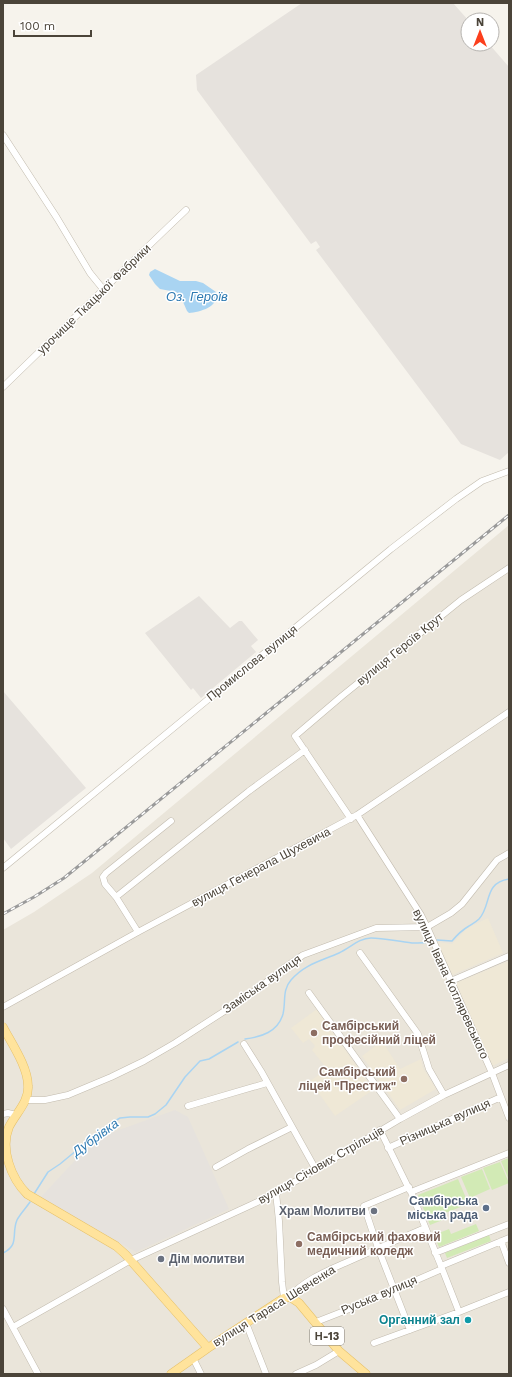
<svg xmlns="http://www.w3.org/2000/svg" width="512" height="1377" font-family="'Work Sans',sans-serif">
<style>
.residential{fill:#eae5da}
.industrial{fill:#e6e2dd}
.education{fill:#efe8d6}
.green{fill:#d2eab5}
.water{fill:#a9d4f2}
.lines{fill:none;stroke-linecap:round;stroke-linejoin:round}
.stream{stroke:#a9d4f2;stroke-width:1.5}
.minor-casing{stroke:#c2bbae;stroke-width:7}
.major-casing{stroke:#e6c16a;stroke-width:9}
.minor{stroke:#fff;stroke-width:6}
.major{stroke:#ffe39c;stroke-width:8}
.rail-casing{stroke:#9a9a9a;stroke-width:3}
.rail{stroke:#fff;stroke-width:1.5;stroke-dasharray:4.5;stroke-linecap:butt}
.education-dot{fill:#8d6e63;stroke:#fff;stroke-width:1.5}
.service-dot{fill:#5c6f8a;stroke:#fff;stroke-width:1.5}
.worship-dot{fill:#6b7280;stroke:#fff;stroke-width:1.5}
.culture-dot{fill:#0f9aa8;stroke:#fff;stroke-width:1.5}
.labels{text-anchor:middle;stroke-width:3;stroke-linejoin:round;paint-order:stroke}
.shield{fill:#fff;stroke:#817c74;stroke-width:1}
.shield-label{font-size:11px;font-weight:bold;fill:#4b4439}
.street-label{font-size:12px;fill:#4b4439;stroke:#fff}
.education-label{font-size:12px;font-weight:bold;fill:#785e54;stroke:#fff;text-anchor:start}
.service-label{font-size:12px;font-weight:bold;fill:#4e5e75;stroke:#fff;text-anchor:end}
.worship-label{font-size:12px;font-weight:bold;fill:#5b616d;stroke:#fff;text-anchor:end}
.culture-label{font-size:12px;font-weight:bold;fill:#0d838f;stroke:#fff;text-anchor:end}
.water-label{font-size:13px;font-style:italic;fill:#2e7ab2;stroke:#fff}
</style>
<rect width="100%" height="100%" fill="#f6f3ec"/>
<path class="residential" d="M509 525V1374H3V930L34 912 92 873Z"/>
<path class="industrial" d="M302 3H453L468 20V44H489L509 67V452L500 460 461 444 316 250 320 247 316 241 311 244 197 90 196 75Z
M199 596 230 628 239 621H242L258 640 251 646 256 652 201 698 193 688 191 690 145 633Z
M3 691 86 788 11 849 3 838Z
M175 1110 188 1117 229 1209 136 1252 41 1197 80 1155 103 1134 104 1136 116 1131Z"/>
<path class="education" d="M488 918 503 953 452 975 437 942 452 944 466 929Z
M509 961V1058L492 1066 456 983Z
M317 1009 373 1090 335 1116 310 1081 327 1069 312 1050 315 1046 309 1039 303 1043 291 1028Z
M382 1041 400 1069 421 1059 423 1068 436 1089 400 1110 362 1056Z"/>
<path class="green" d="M509 1158V1180L501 1161Z
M500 1162 509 1183 492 1190 483 1168Z
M482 1169 490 1189 470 1198 461 1177Z
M458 1179 466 1198 463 1206 443 1214 445 1219 430 1225 418 1195Z
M476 1224 479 1231 439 1247 434 1235 449 1229 451 1234Z
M489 1235 491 1241 447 1258 445 1253Z"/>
<path class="water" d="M155 269 180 281H196L203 283 216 292C220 307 200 312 189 313L187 311 180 295 176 292 160 289 155 284 149 275 150 272Z"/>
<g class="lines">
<path class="stream" d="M437 940 452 941C457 935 462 930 469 926 472 924 476 922 479 919 492 905 483 883 509 879
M245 1039C261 1037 278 1032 283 1014 286 1002 282 990 291 980 305 964 321 961 339 953 350 948 359 938 371 938 391 938 410 946 429 942
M34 1194 48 1172 60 1164 77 1150 110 1124 120 1118 130 1117H148L155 1114 166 1105 185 1077 200 1061 209 1059 238 1042
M3 1253C20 1245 11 1234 17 1220 20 1214 26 1208 30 1202"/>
<g class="minor-casing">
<path id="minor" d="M3 135 57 218 90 273 103 289
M3 387C64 328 124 269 186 210
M357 815 421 915 427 927 492 1073 509 1118
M351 819 295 736 342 696 461 600 509 568
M3 868 391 549 456 499 482 481 509 471
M116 897 249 791 305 750
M138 932 116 897 105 884 103 877 106 873 171 821
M360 953 418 1034 429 1069 444 1095
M451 981 509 956
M309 993 400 1119
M3 1007 138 932 357 815 509 712
M244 1044 261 1071 315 1168
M26 1100H45L68 1095 111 1077 144 1061 175 1043 223 1012 259 988 284 968 303 955 376 928 427 927 451 913 462 904 497 860 509 853
M188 1106 267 1083
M3 1114 8 1113 16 1115
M380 1130 410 1191
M388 1148 501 1097
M509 1153 411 1192 441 1266 509 1238
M216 1167 248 1149 292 1127
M409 1187 364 1206 378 1248 410 1330
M276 1193 279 1221 282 1282 284 1298
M501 1241 509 1263
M435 1253 509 1224
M441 1266 459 1312
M290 1297C302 1281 327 1271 345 1263 372 1251 399 1239 425 1228
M3 1309 38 1374
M316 1322 357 1306 442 1269
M246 1323 266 1374
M13 1327 131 1260 251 1205 276 1193 400 1119 444 1095 509 1065
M374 1343 459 1312 509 1292
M193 1358 201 1374
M296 1374 316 1365 339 1351"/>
</g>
<g class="major-casing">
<path id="major" d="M3 1027C12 1044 28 1067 28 1086 29 1102 16 1113 9 1127 0 1149 11 1178 27 1194L116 1246 125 1254 208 1348
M171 1374 208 1348 284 1298 290 1297 299 1303 339 1351 366 1374"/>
</g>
<use href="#minor" class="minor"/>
<use href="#major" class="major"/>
<g class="rail-casing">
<path id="rail" d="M3 914 34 897 64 878 509 515"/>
</g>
<use href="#rail" class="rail"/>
</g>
<g class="education-dot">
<circle cx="314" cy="1033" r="4"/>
<circle cx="404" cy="1079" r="4"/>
<circle cx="299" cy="1244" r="4"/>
</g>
<circle class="service-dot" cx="486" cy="1208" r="4"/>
<g class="worship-dot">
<circle cx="374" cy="1211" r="4"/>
<circle cx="161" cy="1259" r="4"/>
</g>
<circle class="culture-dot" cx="468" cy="1320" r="4"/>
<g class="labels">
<rect class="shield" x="310" y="1327" width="34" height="18" rx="3"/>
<g class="shield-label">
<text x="327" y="1340">Н-13</text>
</g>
<g class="street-label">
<text transform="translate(94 299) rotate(-44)" y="4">урочище Ткацької Фабрики</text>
<text transform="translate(400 649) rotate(-39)" y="4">вулиця Героїв Крут</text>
<text transform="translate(252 663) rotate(-39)" y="4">Промислова вулиця</text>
<text transform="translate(261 867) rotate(-28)" y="4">вулиця Генерала Шухевича</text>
<text transform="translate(262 984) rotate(-35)" y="4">Заміська вулиця</text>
<text transform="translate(451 984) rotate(65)" y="4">вулиця Івана Котляревського</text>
<text transform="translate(445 1122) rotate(-24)" y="4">Різницька вулиця</text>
<text transform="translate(321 1165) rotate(-30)" y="4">вулиця Січових Стрільців</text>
<text transform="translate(379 1295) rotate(-23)" y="4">Руська вулиця</text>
<text transform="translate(274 1306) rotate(-32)" y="4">вулиця Тараса Шевченка</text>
</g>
<g class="education-label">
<text x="322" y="1030">Самбірський<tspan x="322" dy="14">професійний ліцей</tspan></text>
<text x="396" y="1076" text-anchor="end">Самбірський<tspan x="396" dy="14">ліцей "Престиж"</tspan></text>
<text x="307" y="1241">Самбірський фаховий<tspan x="307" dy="14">медичний коледж</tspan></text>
</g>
<g class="service-label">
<text x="478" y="1205">Самбірська<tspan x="478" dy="14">міська рада</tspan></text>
</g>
<g class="worship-label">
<text x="366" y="1215">Храм Молитви</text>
<text x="169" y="1263" text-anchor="start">Дім молитви</text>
</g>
<g class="culture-label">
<text x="460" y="1324">Органний зал</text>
</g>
<g class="water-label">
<text x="197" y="301">Оз. Героїв</text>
<text transform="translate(95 1137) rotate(-36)" y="5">Дубрівка</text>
</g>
</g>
<rect width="512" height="1377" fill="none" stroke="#4b4439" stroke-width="8"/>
<g transform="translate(480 32)"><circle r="19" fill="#ffffff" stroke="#b7b4b0"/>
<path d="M0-3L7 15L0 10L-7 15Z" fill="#fc3f1d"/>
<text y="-6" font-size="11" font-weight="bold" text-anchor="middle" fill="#4b4439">N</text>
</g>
<path d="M14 30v6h77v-6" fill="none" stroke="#4b4439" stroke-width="2"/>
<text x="20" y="30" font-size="12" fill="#4b4439" stroke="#ffffff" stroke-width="3" paint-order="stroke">100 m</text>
</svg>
